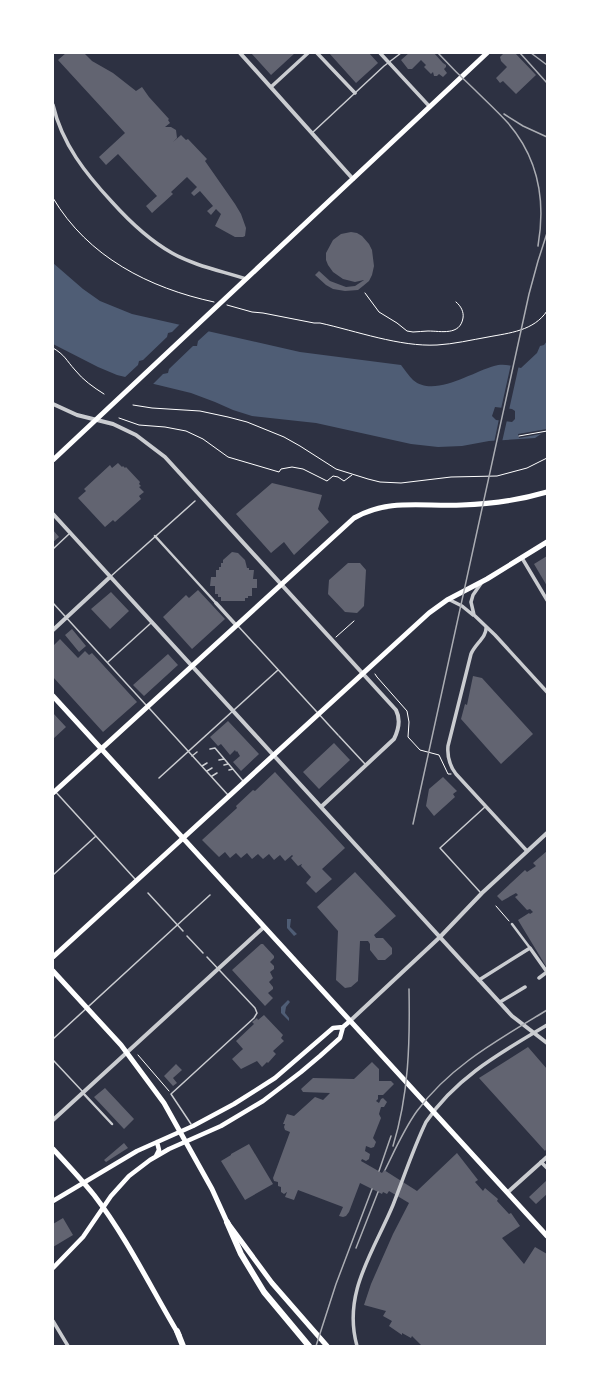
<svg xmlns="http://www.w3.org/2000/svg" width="600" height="1399" font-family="'Alegreya Sans',sans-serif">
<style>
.water{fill:#4f5d75;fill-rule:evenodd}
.pier{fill:#2d3142}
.building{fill:#626471}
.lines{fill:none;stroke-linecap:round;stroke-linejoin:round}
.path{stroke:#fff;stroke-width:1}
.service{stroke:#caccd0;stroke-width:1.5}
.pedestrian{stroke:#caccd0;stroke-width:2.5}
.minor{stroke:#caccd0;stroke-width:3.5}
.tertiary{stroke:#caccd0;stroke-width:4}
.secondary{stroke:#fff;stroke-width:4.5}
.primary{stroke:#fff;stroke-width:5}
.motorway{stroke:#fff;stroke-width:6}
.rail{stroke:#abadb3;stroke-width:1.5}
</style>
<rect width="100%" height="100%" fill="#2d3142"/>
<path class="water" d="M53 263 83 289 100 301 132 314 300 352 401 365C405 370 409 376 413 380 434 398 472 372 494 366 503 363 513 366 521 368L537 353 540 346 544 345 547 341V430L535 438 489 441 462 446 438 447 411 444 316 423 252 416 233 410 215 402 191 393 117 375 98 367 53 344ZM495 407 512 409 515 411V419L512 422 496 420 492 416Z
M287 919H291L290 927 297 934 294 936 287 928Z
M288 1000 290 1002 286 1007 285 1013 289 1018V1021L281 1013V1007Z"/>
<path class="pier" d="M181 323 210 330 198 341 197 346H193L169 369 168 373 163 374 151 386 123 379 138 365 139 361 143 360 167 337 168 333 172 332Z
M511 364 519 365 509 410 501 409Z
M499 419 507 420 502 442 494 443Z
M547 429 546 433 519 438 518 434Z"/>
<path class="building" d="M66 53H84L92 61 113 73 136 91 142 87 149 97 169 119 168 120 170 123 165 127H171L176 130 177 138 173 142 181 135 186 140 188 139 207 159 205 161 235 204 241 214 246 228 245 236 243 237H235L215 226 221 214 216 209 211 215 207 211 213 206 200 191 194 196 191 193 197 187 187 177 171 192 173 194 152 213 146 206 157 196 118 154 106 165 99 157 125 133 58 60Z
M251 53H295L271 75Z
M329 53H369L378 63 356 83Z
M409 53H434L443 63 446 65V67L444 69 447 73 443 77 439 74 437 76H434L433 72 431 74 424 67 426 65 421 60 412 69H408L401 60Z
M504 53H515L536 75 516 94 503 81 500 83 496 78 507 67 501 61 500 57Z
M351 232 357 233 362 236 369 244 372 250 374 266 372 275 369 281 363 286 358 290 345 291 333 289 326 285 315 275 319 271 330 281 346 287 355 286 364 280 355 282 343 279 333 272 328 265 326 260V253L333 240 341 234Z
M118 463 122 467 123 466 125 468 126 467 140 482 139 484 141 486 139 487 144 492 139 496 141 499 115 522 113 520 105 527 78 498 86 491 84 489 110 465 112 468Z
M272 483 322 495 318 509 329 522 294 555 284 542 271 553 236 514Z
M53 530 59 537 53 542Z
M232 552 238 553 245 560 247 568H249V570H254L253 579H257V588H252V596H248V598H245V601H221V597H218V594H215V586H210L211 577H216V570H219V567H221V563H223V560Z
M547 556V586L534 564Z
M348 563H360L366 570 364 606 357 613 345 612 328 594 329 580Z
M198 590 225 619 192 649 163 617 186 595 189 598Z
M111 592 129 611 110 629 91 609Z
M72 629 86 646 79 652 65 635Z
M60 639 78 658 85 651 89 655 92 653 137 702 103 732 53 677V646Z
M168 654 178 665 144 696 133 685Z
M473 676 482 678 533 734 501 764 461 719 465 704 467 705Z
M53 713 66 727 53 739Z
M228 721 259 754 241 771 233 762 240 756 237 751 236 752 235 750 230 755 221 744 218 746 210 737Z
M334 743 350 760 319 789 303 772Z
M275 772 345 848 322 869 332 879 316 893 306 883 311 877 301 866 302 864 298 866 291 858 293 856 292 855 285 861 280 855 274 860 269 854 263 859 258 854 252 859 247 853 241 858 236 853 230 858 225 852 219 857 202 840 237 808 236 806 253 790 255 791Z
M443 777 457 791 453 794 455 797 434 816 426 806 429 789Z
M547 851V968L518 920 529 913 530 914 533 912 530 909 527 910 515 897 518 895 516 893 502 901 497 896 525 870 527 872 536 866 533 863Z
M355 872 396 916 374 935 376 938H383L392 948V954L385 960H378L370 950V944L368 941H360L358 981 351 987 345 988 336 980 338 931 317 907Z
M261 944H263L274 956V958L270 962 274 966V969L270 972 273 978 269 982 273 987V989L268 993 273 998 265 1006 232 970Z
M264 1015 283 1035 281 1038 284 1041 273 1051 276 1054 268 1063 267 1062 262 1067 257 1061 241 1069 232 1059 243 1049 236 1041 254 1024 252 1022 257 1018 258 1020Z
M528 1047 547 1069V1148L545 1151 479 1078Z
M372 1062 379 1069V1081H391L394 1084 383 1095H378V1099L376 1101 379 1103 381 1099 383 1098 387 1102 384 1107H381L379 1114 381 1118 373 1138 376 1142 374 1147 371 1148 366 1146 365 1151 370 1154 369 1159 366 1161 362 1159 361 1161 382 1173 384 1170 417 1191 457 1153 478 1180 475 1182 483 1191 485 1188 498 1199 497 1201 509 1214 511 1213 520 1226 502 1238 524 1264 535 1247 547 1254V1346H422L412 1336 411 1338 402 1333V1335L389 1326 392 1321 383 1316 386 1311 364 1305 371 1284 393 1234 409 1203 389 1191 387 1194 383 1192 382 1194 360 1183 349 1212 346 1216 343 1217 339 1216 343 1207 298 1190 294 1200 285 1197 287 1192 284 1194 281 1192V1187L278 1186V1182L274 1181 273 1178 290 1132 285 1130 284 1127 285 1124H283L287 1114 294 1116 315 1097 323 1100 330 1093 303 1092 301 1089 313 1078 354 1079Z
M176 1064 182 1070 173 1078 177 1083 173 1086 164 1076Z
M105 1088 134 1119 124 1129 94 1097Z
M124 1143 128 1148 106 1162 104 1160Z
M249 1144 273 1184 245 1200 221 1161 231 1155V1154Z
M547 1180V1194L536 1204 529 1197Z
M63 1218 73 1235 53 1247V1224Z"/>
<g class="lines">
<path class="path" d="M53 198C88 257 149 288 214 302
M365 293 379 312 397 323 407 331 413 332C418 332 423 331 428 331 441 331 460 336 463 318 464 312 461 306 456 302
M227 305 252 312 263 313 314 323H320C356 331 400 347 437 345 454 344 471 340 488 337 509 333 534 331 547 311
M53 348C65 355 66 360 75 370 83 380 93 387 104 394
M133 405 152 408 200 411 228 417 247 422 284 437 300 446 336 469 368 479 380 482 401 483 451 477 497 476 527 468 547 458
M119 418 139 425 165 427 186 431 203 439 228 457 279 472 281 469 292 467 303 469 327 481 333 476 338 477 344 481 352 475
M519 436 547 431
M336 637 354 621
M375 674 377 677 407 711 409 722 408 737 420 750 439 755 448 774H451
M496 906 509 921
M138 1055 169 1091"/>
<path class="service" d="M312 133 384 66 401 53
M53 549 69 534
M110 577 195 501
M53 603 146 705
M238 626 338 735
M108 662 151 623
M149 708 228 795
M339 736 365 764
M210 749 215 748 243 781
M192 756 197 752
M219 760 224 759
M224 765 228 764
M202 766 207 763
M229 770 233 769
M207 771 212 768
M212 776 217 773
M159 778 278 670
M53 789 135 879
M53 875 96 836
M480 892 440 848 486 806
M148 893 183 931
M187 936 203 953
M53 1039 210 895
M53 1060 83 1092
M191 1124 171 1094 254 1018 257 1013 255 1008 207 957"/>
<path class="pedestrian" d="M155 536 216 603
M512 924 530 948
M83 1093 112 1124"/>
<path class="minor" d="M317 53 355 93
M380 53 430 107
M271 87 308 53
M53 105C62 144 86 174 112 202 130 222 149 240 172 253 195 266 222 271 246 279
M522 558 547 600
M482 582 473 595 471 602 474 615 495 635 547 692
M448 599 462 606 473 615
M216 603 236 625
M486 627C487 637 475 644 471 654L448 746C447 757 449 765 456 774L527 851
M539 978 547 972
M479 980 530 948 547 972
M500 1002 525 987
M541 1162 547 1168
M53 1321 68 1346
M357 1346C342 1293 374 1251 393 1205 404 1177 413 1149 426 1122 456 1077 502 1052 547 1025"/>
<path class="tertiary" d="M240 53 353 179
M53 404 77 415 113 424 136 435 165 457 396 710C401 720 399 729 394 739L321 807
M53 514 512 1016 547 1043
M53 630 110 577
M350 1021 440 937 482 893 547 833
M53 1120 264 927
M508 1192 547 1157"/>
<path class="secondary" d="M156 1156 159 1150 157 1142
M53 1201 137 1151 193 1126 234 1104 275 1078 333 1028 343 1027
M53 1268 83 1237 111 1196 129 1176 150 1160 169 1149 221 1126 263 1101 301 1072 320 1056 340 1038 343 1027 350 1021"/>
<path class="primary" d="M53 460 487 53
M53 696 547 1236
M53 793 354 518C389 498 424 507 462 505 491 504 520 500 547 492
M53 957 429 613 447 600 487 579 547 542
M53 971 121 1045 164 1103 212 1189 227 1222 272 1283 327 1346
M53 1149C67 1164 81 1179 94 1195 127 1238 151 1288 179 1335"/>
<path class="motorway" d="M227 1222 241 1254 264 1292 309 1346
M177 1331 183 1346"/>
<path class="rail" d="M438 53C450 66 462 78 475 90 486 101 497 111 508 123 539 159 546 200 538 246
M520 53 547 83
M531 53 547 65
M504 114 523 126 547 137
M413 824 529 294 538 261 547 233
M393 1146C409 1094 410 1042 409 989
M385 1170C395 1150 404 1129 417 1111 451 1065 500 1039 547 1010
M379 1171 391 1136
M356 1248 378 1192
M316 1346 336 1284 372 1189"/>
</g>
<rect width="600" height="1399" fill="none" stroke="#ffffff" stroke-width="108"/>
</svg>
